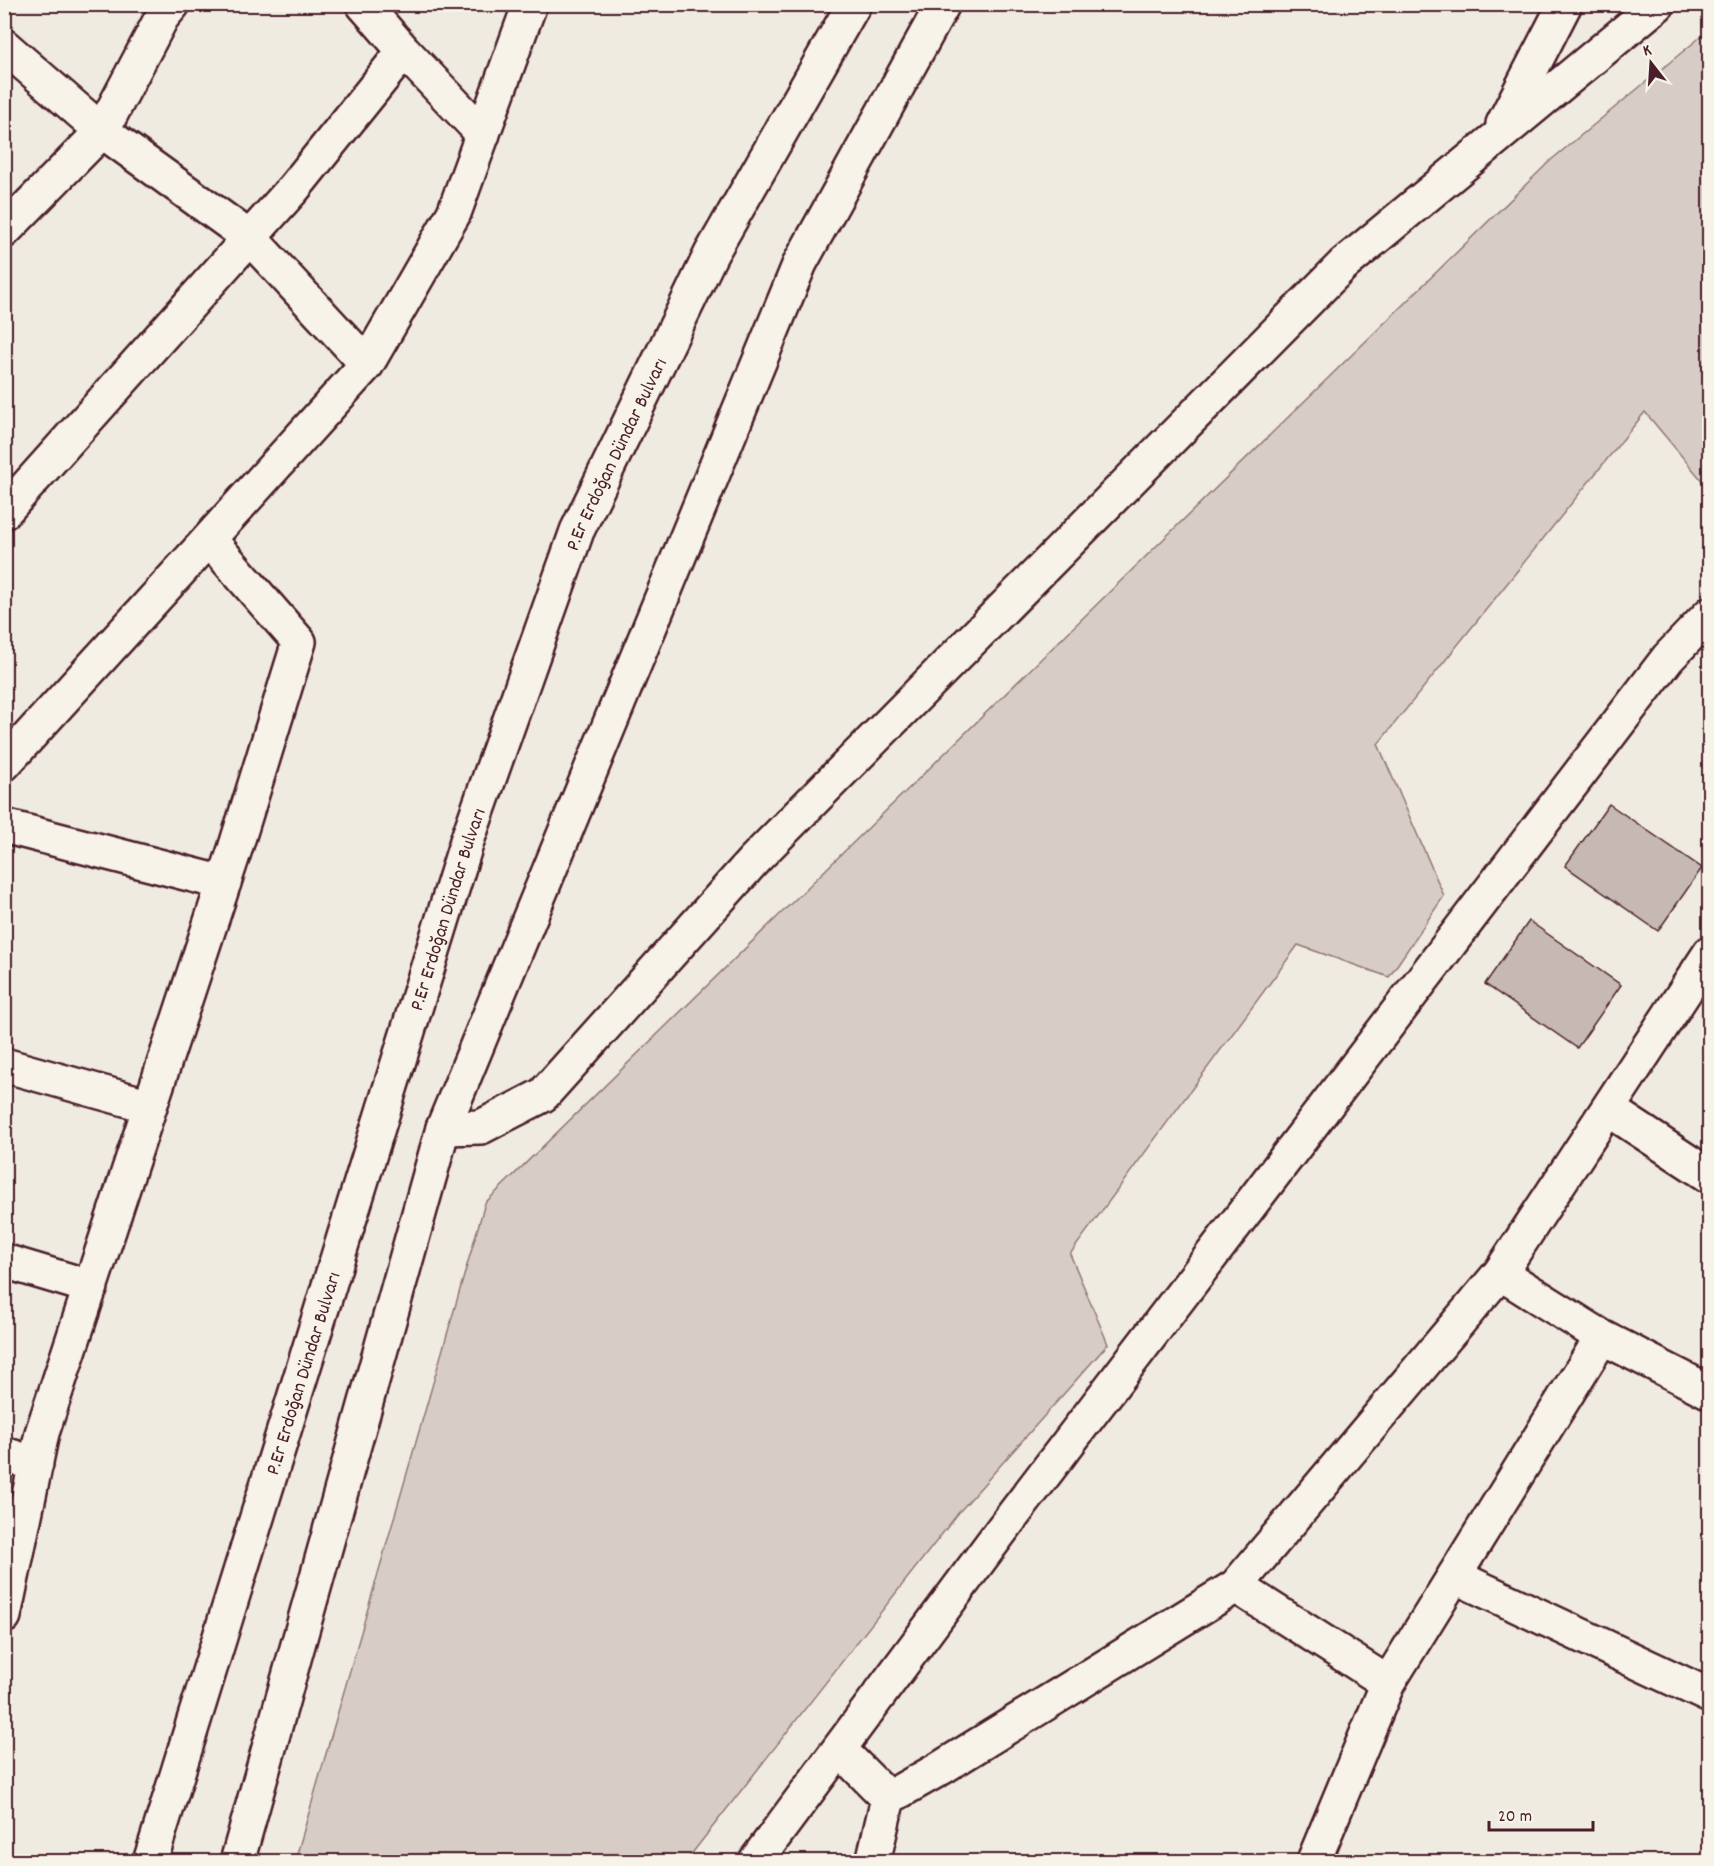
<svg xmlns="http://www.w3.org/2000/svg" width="1714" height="1866" font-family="Dekko,sans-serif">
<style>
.green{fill:#d8cdc6;stroke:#917678;stroke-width:1.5}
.building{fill:#c6b8b3;stroke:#4a1f2b;stroke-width:1.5}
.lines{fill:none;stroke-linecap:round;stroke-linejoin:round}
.minor-casing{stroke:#4a1f2b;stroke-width:38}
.major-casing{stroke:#4a1f2b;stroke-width:38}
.minor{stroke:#f7f3e8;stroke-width:33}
.major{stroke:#f7f3e8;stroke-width:33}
.labels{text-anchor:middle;stroke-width:5;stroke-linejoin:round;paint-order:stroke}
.street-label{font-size:20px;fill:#4a1f2b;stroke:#f7f3e8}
</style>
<rect width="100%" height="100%" fill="#f0ebe0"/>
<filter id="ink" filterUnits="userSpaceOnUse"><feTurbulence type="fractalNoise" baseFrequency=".0167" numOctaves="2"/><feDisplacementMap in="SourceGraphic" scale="12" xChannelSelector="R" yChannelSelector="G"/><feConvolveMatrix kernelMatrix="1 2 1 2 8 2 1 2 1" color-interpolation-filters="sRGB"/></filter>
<g filter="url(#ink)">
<path class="green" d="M1709 30V489L1645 412 1378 744 1444 896 1389 977 1298 945 1070 1254 1108 1344 960 1511 686 1861H295L485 1203 1551 160Z"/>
<path class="building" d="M1609 804 1702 868 1658 931 1565 866Z
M1529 921 1621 985 1577 1048 1485 984Z"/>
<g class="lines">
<g class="minor-casing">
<path id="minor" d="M363 4 404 51
M4 46 102 131 250 238 367 364
M1503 124 1565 4
M4 231 102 131 162 17 173 4
M4 512 294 188 404 51 483 134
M4 764 209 539
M4 826 224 883
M4 1065 150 1106
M1608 1109 1710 1176
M443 1128 481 1127 543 1095 754 860 1343 265 1658 4
M4 1261 91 1287
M1500 1273 1602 1337 1710 1392
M4 1454 36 1464
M1454 1576 1710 1696
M1236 1586 1388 1683
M4 1616 42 1433 235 849 299 642 209 539 367 364 454 213 530 4
M839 1749 888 1798 873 1862
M888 1798 941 1768 1236 1586 1500 1273 1710 953
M755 1862 1001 1531 1668 658 1710 614
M1317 1862 1315 1858 1388 1683 1602 1337"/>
</g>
<g class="major-casing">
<g id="major">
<path id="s1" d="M150 1862 467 841 577 531 711 254 854 4"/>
<path d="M237 1862 443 1128 800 263 943 4"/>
</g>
</g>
<use href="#minor" class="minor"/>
<use href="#major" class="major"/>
</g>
</g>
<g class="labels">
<g class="street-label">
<text dy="7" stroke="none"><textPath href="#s1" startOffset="1484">P.Er Erdoğan Dündar Bulvarı</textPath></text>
<text dy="7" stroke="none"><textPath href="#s1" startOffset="998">P.Er Erdoğan Dündar Bulvarı</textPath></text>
<text dy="7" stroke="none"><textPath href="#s1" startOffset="512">P.Er Erdoğan Dündar Bulvarı</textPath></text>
</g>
</g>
<rect width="1714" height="1866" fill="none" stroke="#f7f3e8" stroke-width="24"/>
<rect x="12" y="12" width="1690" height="1842" fill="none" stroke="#4a1f2b" stroke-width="2" filter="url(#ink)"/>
<g transform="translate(1651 63) rotate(343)" stroke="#f7f3e8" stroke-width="4.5" paint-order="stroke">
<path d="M0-4.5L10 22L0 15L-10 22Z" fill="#4a1f2b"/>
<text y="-9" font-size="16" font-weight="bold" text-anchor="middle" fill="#4a1f2b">K</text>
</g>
<path d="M1489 1821v9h104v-9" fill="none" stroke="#4a1f2b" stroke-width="3"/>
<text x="1498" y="1821" font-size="18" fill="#4a1f2b" stroke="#f7f3e8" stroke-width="4.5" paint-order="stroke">20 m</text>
</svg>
